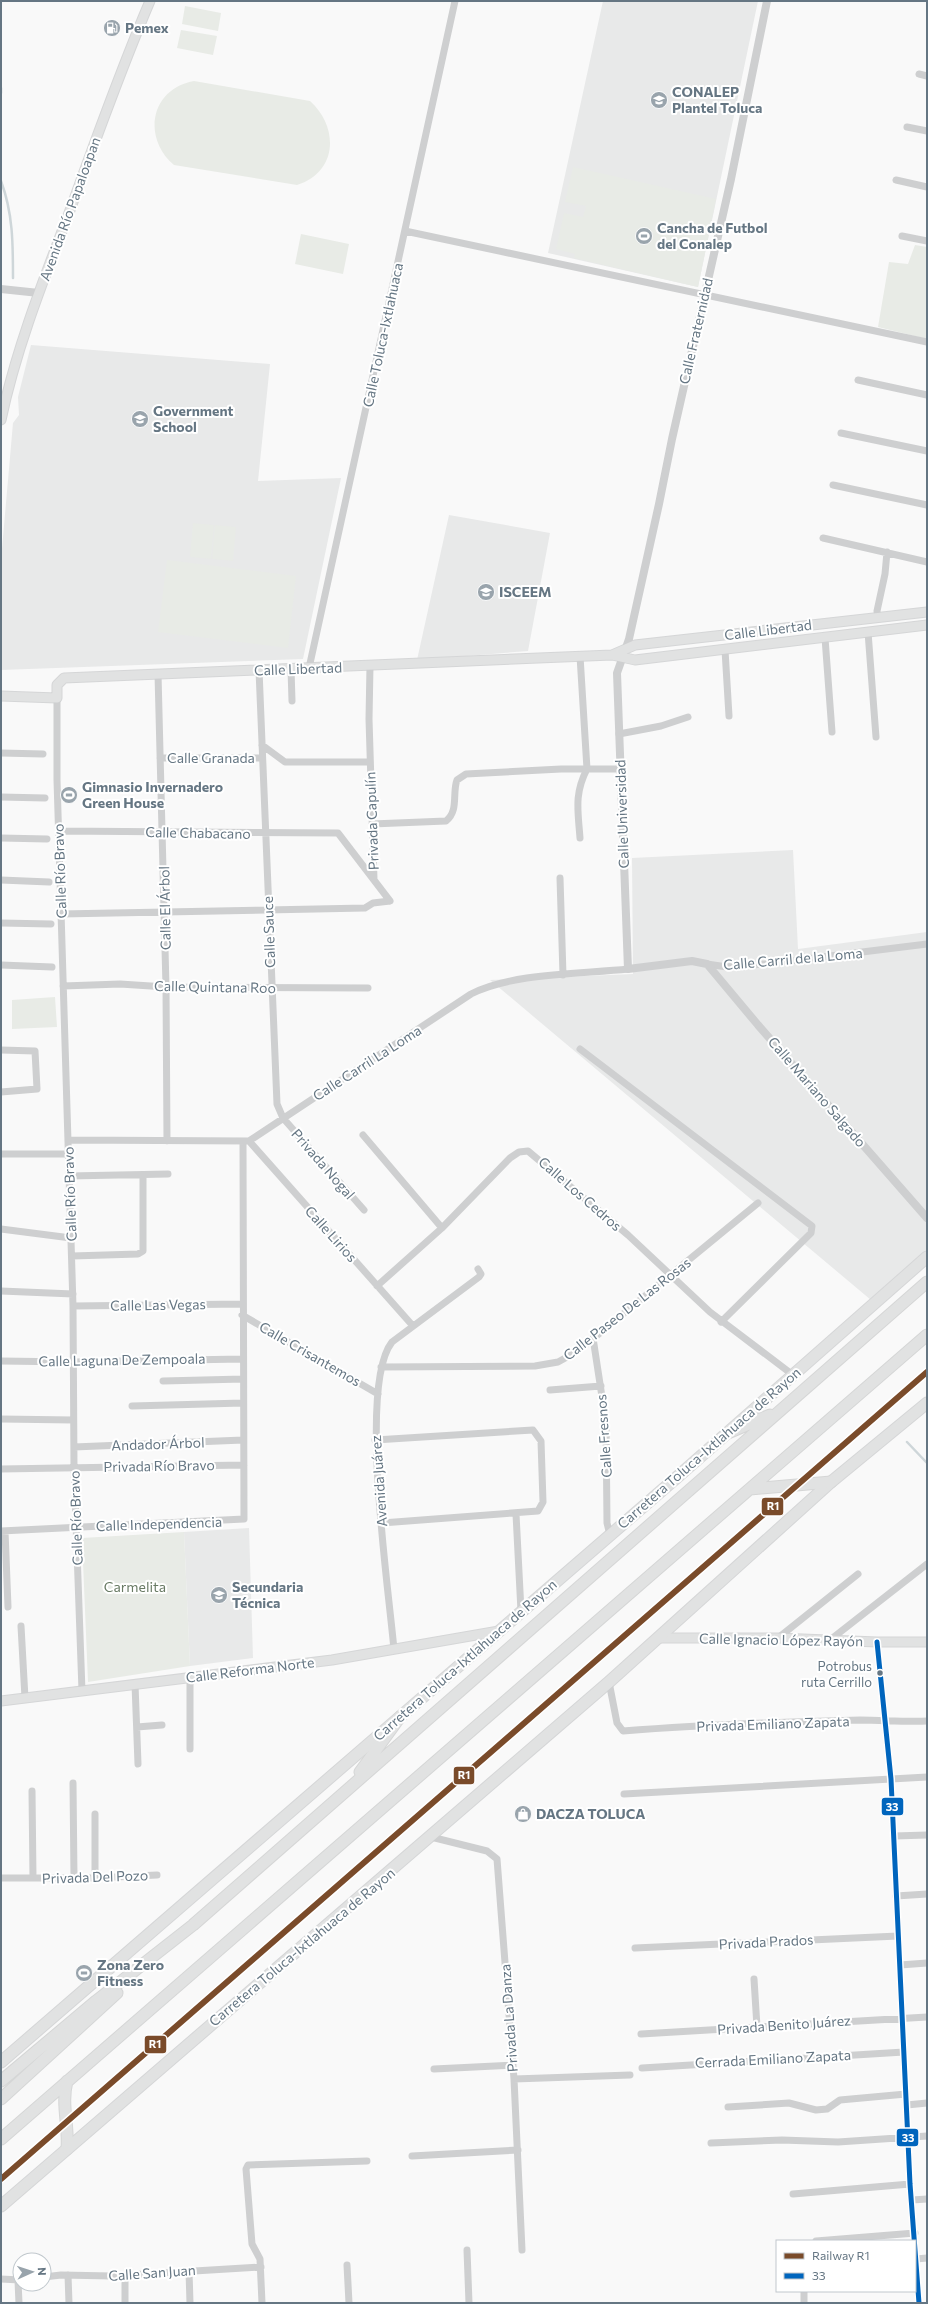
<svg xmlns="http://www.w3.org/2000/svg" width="928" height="2304" font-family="Commissioner,sans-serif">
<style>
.built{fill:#e8e9e9}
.green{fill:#e8ebe6}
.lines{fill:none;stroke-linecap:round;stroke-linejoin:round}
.stream{stroke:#ced6d9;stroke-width:2.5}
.secondary-casing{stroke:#d5d6d7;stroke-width:11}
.primary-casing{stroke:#d5d6d7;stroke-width:13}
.trunk-casing{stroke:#d5d6d6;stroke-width:13}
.minor{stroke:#cecfd0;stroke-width:7}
.tertiary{stroke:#cecfd0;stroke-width:8}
.secondary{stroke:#e1e2e2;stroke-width:9}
.primary{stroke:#e1e2e2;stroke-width:11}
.trunk{stroke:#e1e2e2;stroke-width:11}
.bus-1-casing{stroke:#fff;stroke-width:8}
.bus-1{stroke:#0065bd;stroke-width:5}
.rail-1-casing{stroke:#fff;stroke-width:9}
.rail-1{stroke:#7a4b2a;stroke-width:6}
.bus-dot{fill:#657683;stroke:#fff;stroke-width:1.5}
.labels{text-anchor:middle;stroke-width:4;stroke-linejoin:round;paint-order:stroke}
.bus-label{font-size:13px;fill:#657683;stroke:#fff;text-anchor:end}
.poi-label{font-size:14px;font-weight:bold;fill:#657683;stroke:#fff;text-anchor:start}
.street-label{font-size:14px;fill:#657683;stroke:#fff}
.park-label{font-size:14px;fill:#687a64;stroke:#fff}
.line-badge{stroke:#fff;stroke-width:1.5}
.badge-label{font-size:11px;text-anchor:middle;font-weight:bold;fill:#fff}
</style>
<rect width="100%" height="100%" fill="#f9f9f9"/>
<path class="built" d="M603 1H758L698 287 548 253Z
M31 345 270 364 258 481 341 478 303 659 1 670V560L13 423 19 415 18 397Z
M449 515 550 533 528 651 417 660Z
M793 850 798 949 927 932V1251L871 1300 490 980 633 974 632 858Z
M249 1528 253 1658 190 1666 184 1532Z"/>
<path class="green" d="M185 6 221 13 218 31 182 24Z
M181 30 217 36 213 55 177 48Z
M194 81 310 101C339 127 338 172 297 185L174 165C142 138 150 89 194 81Z
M573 167 716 199 698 287 574 258 575 254 556 249 564 213 583 217 586 206 565 202Z
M301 234 349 244 343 274 295 264Z
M915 245 927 247V339L878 327 889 262 908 264Z
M193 523 214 525 211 559 190 557Z
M215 525 236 527 233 561 212 559Z
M167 560 296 576 288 648 158 632Z
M55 997 57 1027 12 1029V1000Z
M184 1532 190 1666 88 1682 82 1538Z"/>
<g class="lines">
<path class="stream" d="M1 88V93
M1 181C13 213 13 244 13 278
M907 1442 927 1463"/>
<g class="secondary-casing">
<path id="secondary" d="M1 420C16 349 43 281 69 213 95 142 120 71 150 1
M612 655 635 660 927 625
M1 696 57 698V685L64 678 612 655 635 645 927 612
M659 1638H778L877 1642H927
M1 1701 332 1660 499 1631"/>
</g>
<g class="primary-casing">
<path id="primary" d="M1 2062 675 1479 927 1257
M1 2206 609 1682 831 1482 927 1403"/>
</g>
<g class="trunk-casing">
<path id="trunk" d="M728 1433 770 1415
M750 1489 831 1482
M360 1772 400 1717
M1 2081 96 2001 193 1925 927 1282
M1 2099 117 1993
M1 2139 927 1335
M67 2149C69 2126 61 2104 67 2081"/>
</g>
<path class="minor" d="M919 74 927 76
M907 127 927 131
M896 180 927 187
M405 231 927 342
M902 236 927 241
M858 380 927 395
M841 433 927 451
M833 485 927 505
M823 538 927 562
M878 618 877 611 885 574 887 552
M868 632 876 737
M825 638 832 732
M725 650 729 716
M580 656 587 769C574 794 578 811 580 838
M370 666 369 719 374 879
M309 668 455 1
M291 669 292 701
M259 670 277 1104 283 1118 364 1210
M158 674 166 987 167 1141
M57 698V780L73 1306 74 1467 82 1691
M619 734 661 726 688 717
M262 745 285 762H370
M1 753 43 754
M160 758H262
M1 797 45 798
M372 824 446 821C459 811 452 793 457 780L466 774 561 769H620
M59 831 338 833 390 901
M1 838 47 839
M560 878 563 975
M1 880 49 882
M61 914 365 908 373 903 390 901
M1 923 51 924
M707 964 727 967 765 964 927 944
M1 965 52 967
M63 986 120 984 166 987 368 988
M580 1049 812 1226 811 1233 721 1322
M1 1050 35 1051 37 1089 1 1092
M363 1135 442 1228
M68 1140 249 1141 471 994C511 973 582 974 628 969
M249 1141 413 1326
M1 1154H68
M69 1176 168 1174
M1 1229 71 1238
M72 1256 138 1254 143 1251V1175
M377 1286 442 1228 510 1158 519 1152 528 1151 628 1235 710 1312 793 1375
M1 1291 73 1294
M73 1306 243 1304
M242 1315 378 1394
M593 1338 606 1423 607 1523 610 1535
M1 1361 73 1362 242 1359
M381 1367 535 1366 558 1362 578 1351 758 1203
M163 1381 243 1379
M550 1390 601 1386
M132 1406 243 1403
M1 1419 73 1420
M375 1440 533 1430 541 1441 543 1502 538 1511 382 1523
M74 1447 243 1440
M1 1469 244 1465
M516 1514 521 1611
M1 1531 244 1519 243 1142
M5 1531 8 1607
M21 1626 25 1698
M778 1638 858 1574
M830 1640 927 1564
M877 1642 891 1779 910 2184 919 2303
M394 1650C389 1590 358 1385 392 1342L479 1277 481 1274 478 1269
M190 1678V1749
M609 1682 617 1723 623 1731C702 1725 781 1722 860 1720 883 1720 904 1722 927 1721
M135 1684 138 1764
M137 1727 162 1725
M73 1783 74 1878
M32 1791 33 1878
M624 1794 927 1777
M95 1814V1878
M894 1836 927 1835
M431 1837 487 1851 497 1859 514 2079 522 2250
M1 1878H95L157 1875
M896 1896 927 1894
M635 1948 898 1936
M900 1965 927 1963
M754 1979 757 2027
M641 2034 927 2017
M642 2068 904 2052
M434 2069 513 2065
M514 2079 630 2075
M907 2105 927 2103
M728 2107 789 2103 816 2110 827 2109 840 2100 906 2094
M711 2143 782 2140 838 2142 927 2136
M412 2156 518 2150
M793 2194 910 2184
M912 2200 927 2199
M816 2241 915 2233
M467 2250 469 2303
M916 2259 927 2258
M347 2265 349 2303
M189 2271 190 2303
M68 2275 69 2303
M44 2277 61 2275 112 2276 261 2267
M1 2279 20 2280
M18 2281 19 2303
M804 2291V2303
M125 2303V2275
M262 2303 260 2259 252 2244 246 2169 248 2165 367 2161"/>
<path class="tertiary" d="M767 1 731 179 672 439 659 504 629 639 617 673 628 969 692 961 707 964 758 1025 927 1218
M1 289 39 293"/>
<use href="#secondary" class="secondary"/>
<use href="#primary" class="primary"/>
<use href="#trunk" class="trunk"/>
<g class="bus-1-casing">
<path id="bus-1" d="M877 1642 891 1779 910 2184 919 2303"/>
</g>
<use href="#bus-1" class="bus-1"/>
<g class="rail-1-casing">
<path id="rail-1" d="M1 2179 927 1372"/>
</g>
<use href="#rail-1" class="rail-1"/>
</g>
<defs>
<g id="fuel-disc" transform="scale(0.9)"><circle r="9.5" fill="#99a4ac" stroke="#fff"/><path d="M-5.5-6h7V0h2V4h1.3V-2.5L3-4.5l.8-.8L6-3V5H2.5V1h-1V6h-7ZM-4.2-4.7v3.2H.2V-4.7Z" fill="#fff"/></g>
<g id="school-disc" transform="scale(0.9)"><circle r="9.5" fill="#99a4ac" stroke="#fff"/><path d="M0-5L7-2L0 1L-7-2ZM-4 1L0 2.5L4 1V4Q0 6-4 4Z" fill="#fff"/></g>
<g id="stadium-disc" transform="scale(0.9)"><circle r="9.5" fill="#99a4ac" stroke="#fff"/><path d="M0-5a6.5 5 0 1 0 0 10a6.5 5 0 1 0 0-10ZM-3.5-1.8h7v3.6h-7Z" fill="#fff"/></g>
<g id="university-disc" transform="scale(0.9)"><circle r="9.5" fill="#99a4ac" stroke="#fff"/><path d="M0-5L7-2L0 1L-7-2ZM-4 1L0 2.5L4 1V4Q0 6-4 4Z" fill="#fff"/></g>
<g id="shop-disc" transform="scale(0.9)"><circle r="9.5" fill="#99a4ac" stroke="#fff"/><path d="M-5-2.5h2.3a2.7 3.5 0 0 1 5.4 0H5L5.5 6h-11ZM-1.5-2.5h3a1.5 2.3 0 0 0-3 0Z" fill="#fff"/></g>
</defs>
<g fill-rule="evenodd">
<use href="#fuel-disc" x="112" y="28"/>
<use href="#school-disc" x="659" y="100"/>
<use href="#stadium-disc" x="644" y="236"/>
<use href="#school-disc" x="140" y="419"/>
<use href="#university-disc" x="486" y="592"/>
<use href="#stadium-disc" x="69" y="795"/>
<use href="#school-disc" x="219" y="1595"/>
<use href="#shop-disc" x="523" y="1814"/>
<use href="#stadium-disc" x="84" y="1973"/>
</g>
<circle class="bus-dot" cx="880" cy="1673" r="3.5"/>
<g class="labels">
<g class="bus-label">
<text x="872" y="1671">Potrobus<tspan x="872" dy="16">ruta Cerrillo</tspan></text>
</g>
<g class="poi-label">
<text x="125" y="33">Pemex</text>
<text x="672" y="97">CONALEP<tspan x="672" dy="16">Plantel Toluca</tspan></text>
<text x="657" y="233">Cancha de Futbol<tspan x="657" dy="16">del Conalep</tspan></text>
<text x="153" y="416">Government<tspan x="153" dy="16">School</tspan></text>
<text x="499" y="597">ISCEEM</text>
<text x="82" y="792">Gimnasio Invernadero<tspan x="82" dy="16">Green House</tspan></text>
<text x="232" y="1592">Secundaria<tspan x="232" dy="16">Técnica</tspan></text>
<text x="536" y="1819">DACZA TOLUCA</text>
<text x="97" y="1970">Zona Zero<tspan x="97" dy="16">Fitness</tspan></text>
</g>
<g class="street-label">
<text transform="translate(70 209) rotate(-70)" y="5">Avenida Río Papaloapan</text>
<text transform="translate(696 331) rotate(-77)" y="5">Calle Fraternidad</text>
<text transform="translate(383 335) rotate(-78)" y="5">Calle Toluca-Ixtlahuaca</text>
<text transform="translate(768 630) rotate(-7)" y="5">Calle Libertad</text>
<text transform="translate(298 669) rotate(-2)" y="5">Calle Libertad</text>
<text x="211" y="763">Calle Granada</text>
<text transform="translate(622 814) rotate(-92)" y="5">Calle Universidad</text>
<text transform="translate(372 821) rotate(-92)" y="5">Privada Capulín</text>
<text transform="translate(198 833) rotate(1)" y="5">Calle Chabacano</text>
<text transform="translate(60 871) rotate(-92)" y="5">Calle Río Bravo</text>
<text transform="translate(165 908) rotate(-91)" y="5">Calle El Árbol</text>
<text transform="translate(269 932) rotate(-92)" y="5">Calle Sauce</text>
<text transform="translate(793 959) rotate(-5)" y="5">Calle Carril de la Loma</text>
<text transform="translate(215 987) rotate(1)" y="5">Calle Quintana Roo</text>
<text transform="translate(367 1063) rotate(-33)" y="5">Calle Carril La Loma</text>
<text transform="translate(817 1092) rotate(49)" y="5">Calle Mariano Salgado</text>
<text transform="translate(323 1164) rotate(49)" y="5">Privada Nogal</text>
<text transform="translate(70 1194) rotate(-92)" y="5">Calle Río Bravo</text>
<text transform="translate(580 1194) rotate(41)" y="5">Calle Los Cedros</text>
<text transform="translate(331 1234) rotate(48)" y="5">Calle Lirios</text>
<text transform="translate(158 1305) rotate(-1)" y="5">Calle Las Vegas</text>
<text transform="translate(627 1309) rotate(-38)" y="5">Calle Paseo De Las Rosas</text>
<text transform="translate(310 1354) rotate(30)" y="5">Calle Crisantemos</text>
<text transform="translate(122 1360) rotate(-1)" y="5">Calle Laguna De Zempoala</text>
<text transform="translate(604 1436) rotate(-94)" y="5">Calle Fresnos</text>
<text transform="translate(158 1444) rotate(-2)" y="5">Andador Árbol</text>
<text transform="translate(709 1448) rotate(-41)" y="5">Carretera Toluca-Ixtlahuaca de Rayon</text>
<text transform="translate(159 1466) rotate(-1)" y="5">Privada Río Bravo</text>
<text transform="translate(379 1481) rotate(-94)" y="5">Avenida Juárez</text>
<text transform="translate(76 1518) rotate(-92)" y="5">Calle Río Bravo</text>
<text transform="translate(159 1524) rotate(-2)" y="5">Calle Independencia</text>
<text transform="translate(781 1640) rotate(1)" y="5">Calle Ignacio López Rayón</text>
<text transform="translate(465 1660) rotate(-41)" y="5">Carretera Toluca-Ixtlahuaca de Rayon</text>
<text transform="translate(250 1670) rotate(-7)" y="5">Calle Reforma Norte</text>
<text transform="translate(773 1724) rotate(-2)" y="5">Privada Emiliano Zapata</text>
<text transform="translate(95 1877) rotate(-2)" y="5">Privada Del Pozo</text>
<text transform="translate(766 1942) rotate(-3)" y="5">Privada Prados</text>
<text transform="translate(302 1947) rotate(-40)" y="5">Carretera Toluca-Ixtlahuaca de Rayon</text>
<text transform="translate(509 2018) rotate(-94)" y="5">Privada La Danza</text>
<text transform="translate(784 2025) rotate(-4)" y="5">Privada Benito Juárez</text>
<text transform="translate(773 2059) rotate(-3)" y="5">Cerrada Emiliano Zapata</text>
<text transform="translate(152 2273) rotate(-4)" y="5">Calle San Juan</text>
</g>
<g class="park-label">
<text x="135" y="1592">Carmelita</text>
</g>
</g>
<g class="line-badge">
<rect x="761" y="1497" width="23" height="19" rx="4" fill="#7a4b2a"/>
<rect x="453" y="1766" width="22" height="19" rx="4" fill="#7a4b2a"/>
<rect x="881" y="1797" width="23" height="19" rx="4" fill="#0065bd"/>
<rect x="144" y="2035" width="23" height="19" rx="4" fill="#7a4b2a"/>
<rect x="896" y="2128" width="23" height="19" rx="4" fill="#0065bd"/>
</g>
<g class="badge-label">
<text x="773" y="1510">R1</text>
<text x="464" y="1779">R1</text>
<text x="892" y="1811">33</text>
<text x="155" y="2048">R1</text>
<text x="908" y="2142">33</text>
</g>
<rect width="928" height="2304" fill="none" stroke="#657683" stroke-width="4"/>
<rect x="776" y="2240" width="140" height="52" fill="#ffffff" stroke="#c1c8cd"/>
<rect x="784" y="2253" width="20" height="6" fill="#7a4b2a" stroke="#c1c8cd"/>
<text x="812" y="2260" font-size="12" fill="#657683">Railway R1</text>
<rect x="784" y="2273" width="20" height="6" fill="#0065bd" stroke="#c1c8cd"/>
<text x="812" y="2280" font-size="12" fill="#657683">33</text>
<g transform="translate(32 2272) rotate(87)"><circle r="19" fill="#ffffff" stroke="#c1c8cd"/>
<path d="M0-3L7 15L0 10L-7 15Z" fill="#99a4ac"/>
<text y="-6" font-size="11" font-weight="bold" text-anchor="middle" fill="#657683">N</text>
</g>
</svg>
